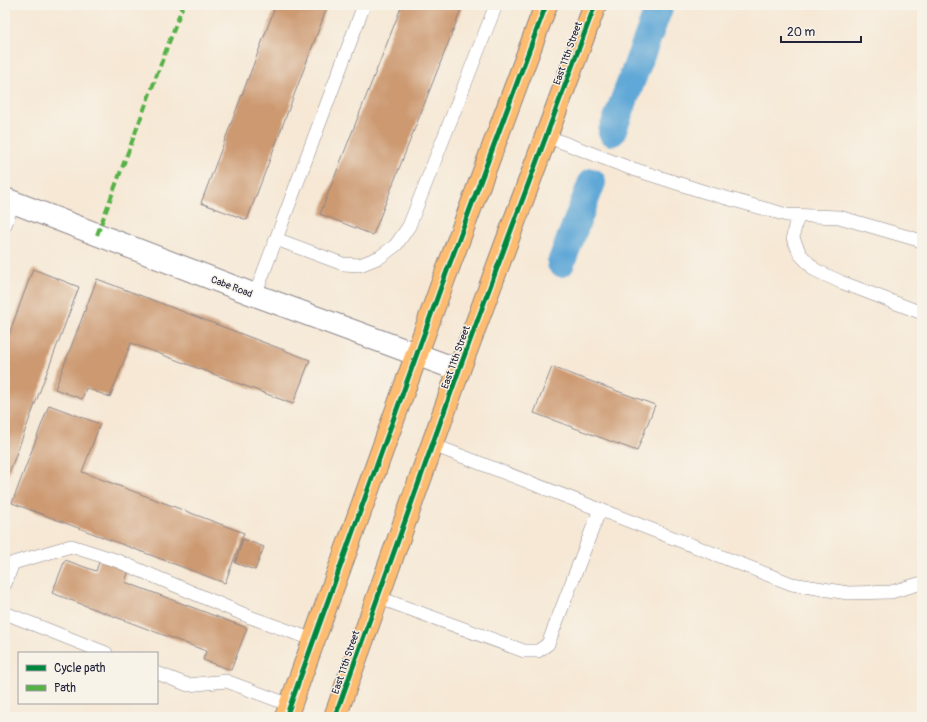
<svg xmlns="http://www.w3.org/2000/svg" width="927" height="722" font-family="Pangolin,sans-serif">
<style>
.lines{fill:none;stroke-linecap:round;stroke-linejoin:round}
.canal{stroke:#61a8d7;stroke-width:28}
.building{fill:#cc9971}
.lane-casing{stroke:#8c8588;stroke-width:14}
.street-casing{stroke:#8c8588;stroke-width:24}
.primary-casing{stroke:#8c8588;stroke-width:24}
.lane{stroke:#fff;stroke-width:13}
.street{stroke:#fff;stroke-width:22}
.primary{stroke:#fdbc6f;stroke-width:22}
.quiet{stroke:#55b146;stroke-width:4;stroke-dasharray:8 4;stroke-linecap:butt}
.cycleway-casing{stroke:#f7f3e8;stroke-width:8}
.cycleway{stroke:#00873e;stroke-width:5}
.labels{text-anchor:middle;stroke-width:3;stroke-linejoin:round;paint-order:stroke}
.street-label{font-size:10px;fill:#22223b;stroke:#f7f3e8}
</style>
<rect width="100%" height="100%" fill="#f7f3e8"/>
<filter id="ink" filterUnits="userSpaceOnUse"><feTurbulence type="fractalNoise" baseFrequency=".025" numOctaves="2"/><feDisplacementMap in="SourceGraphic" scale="8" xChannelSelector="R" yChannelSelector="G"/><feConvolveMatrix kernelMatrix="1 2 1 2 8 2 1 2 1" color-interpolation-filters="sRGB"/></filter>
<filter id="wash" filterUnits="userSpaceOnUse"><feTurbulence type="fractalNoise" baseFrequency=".012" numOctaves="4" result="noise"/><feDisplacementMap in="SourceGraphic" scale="16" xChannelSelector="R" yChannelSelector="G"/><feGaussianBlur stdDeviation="0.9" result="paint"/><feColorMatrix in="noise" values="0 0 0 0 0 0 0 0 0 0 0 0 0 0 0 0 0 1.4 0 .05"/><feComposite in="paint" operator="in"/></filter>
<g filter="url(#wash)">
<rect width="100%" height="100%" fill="#f6e8d5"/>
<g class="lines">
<path class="canal" d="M612 132 660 5
M561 263 592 182"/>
</g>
<g id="blocks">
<path class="building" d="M276 5H328L247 220 201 203Z
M402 5H463L373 235 320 214Z
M33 269 79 287 5 484V345Z
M97 279 310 360 293 404 131 343 110 397 86 388 82 399 55 389Z
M552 367 655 405 637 451 534 413Z
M49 405 100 424 82 472 244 533 225 583 12 503Z
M243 539 264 547 255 570 235 563Z
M100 559 129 570 125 582 247 628 231 670 203 660 206 651 52 593 65 560 96 571Z"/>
</g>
</g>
<g filter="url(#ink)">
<use href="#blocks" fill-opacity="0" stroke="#8c8588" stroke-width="1"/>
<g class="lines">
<g class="lane-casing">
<path id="lane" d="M546 136 627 167 705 192 787 215 839 217 922 241
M799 216 795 225 793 238 800 254 815 270 841 282 922 313
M5 225 13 203
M276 239 343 264 360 265 380 257 396 245 409 226 496 5
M255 295 364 5
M433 445 792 584 848 593 891 592 922 583
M5 584 13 563 71 546 118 561 250 617 314 640
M377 597 524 651H538L548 644 600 509
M5 613 106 653
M157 673 188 685 226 681 290 705"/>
</g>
<g class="street-casing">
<path id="street" d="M5 199 255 295 459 370"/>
</g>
<g class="primary-casing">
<path id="primary" d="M286 717 441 287 546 5
M335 717 459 370 595 5"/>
</g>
<use href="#lane" class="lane"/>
<use href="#street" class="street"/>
<use href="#primary" class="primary"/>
<path class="quiet" d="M97 235 183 5"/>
<g class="cycleway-casing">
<path id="cycleway" d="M286 717 441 287 546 5
M335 717 459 370 595 5"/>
</g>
<use href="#cycleway" class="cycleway"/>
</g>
</g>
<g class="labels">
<g class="street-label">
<text transform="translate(567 53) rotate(-70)" y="4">East 11th Street</text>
<text transform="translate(232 286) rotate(21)" y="4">Cabe Road</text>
<text transform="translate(455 357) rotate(-70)" y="4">East 11th Street</text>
<text transform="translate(345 662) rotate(-71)" y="4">East 11th Street</text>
</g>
</g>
<rect width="927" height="722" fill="none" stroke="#f7f3e8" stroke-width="20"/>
<rect x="18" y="652" width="140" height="52" fill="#f7f3e8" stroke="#a29fa3"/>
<rect x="26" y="665" width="20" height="6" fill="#00873e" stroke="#a29fa3"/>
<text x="54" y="672" font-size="12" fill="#22223b">Cycle path</text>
<rect x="26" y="685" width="20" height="6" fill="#55b146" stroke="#a29fa3"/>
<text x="54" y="692" font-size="12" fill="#22223b">Path</text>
<path d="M781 36v6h80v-6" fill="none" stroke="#22223b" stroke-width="2"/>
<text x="787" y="36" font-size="12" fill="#22223b" stroke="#f7f3e8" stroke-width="3" paint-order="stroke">20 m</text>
</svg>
